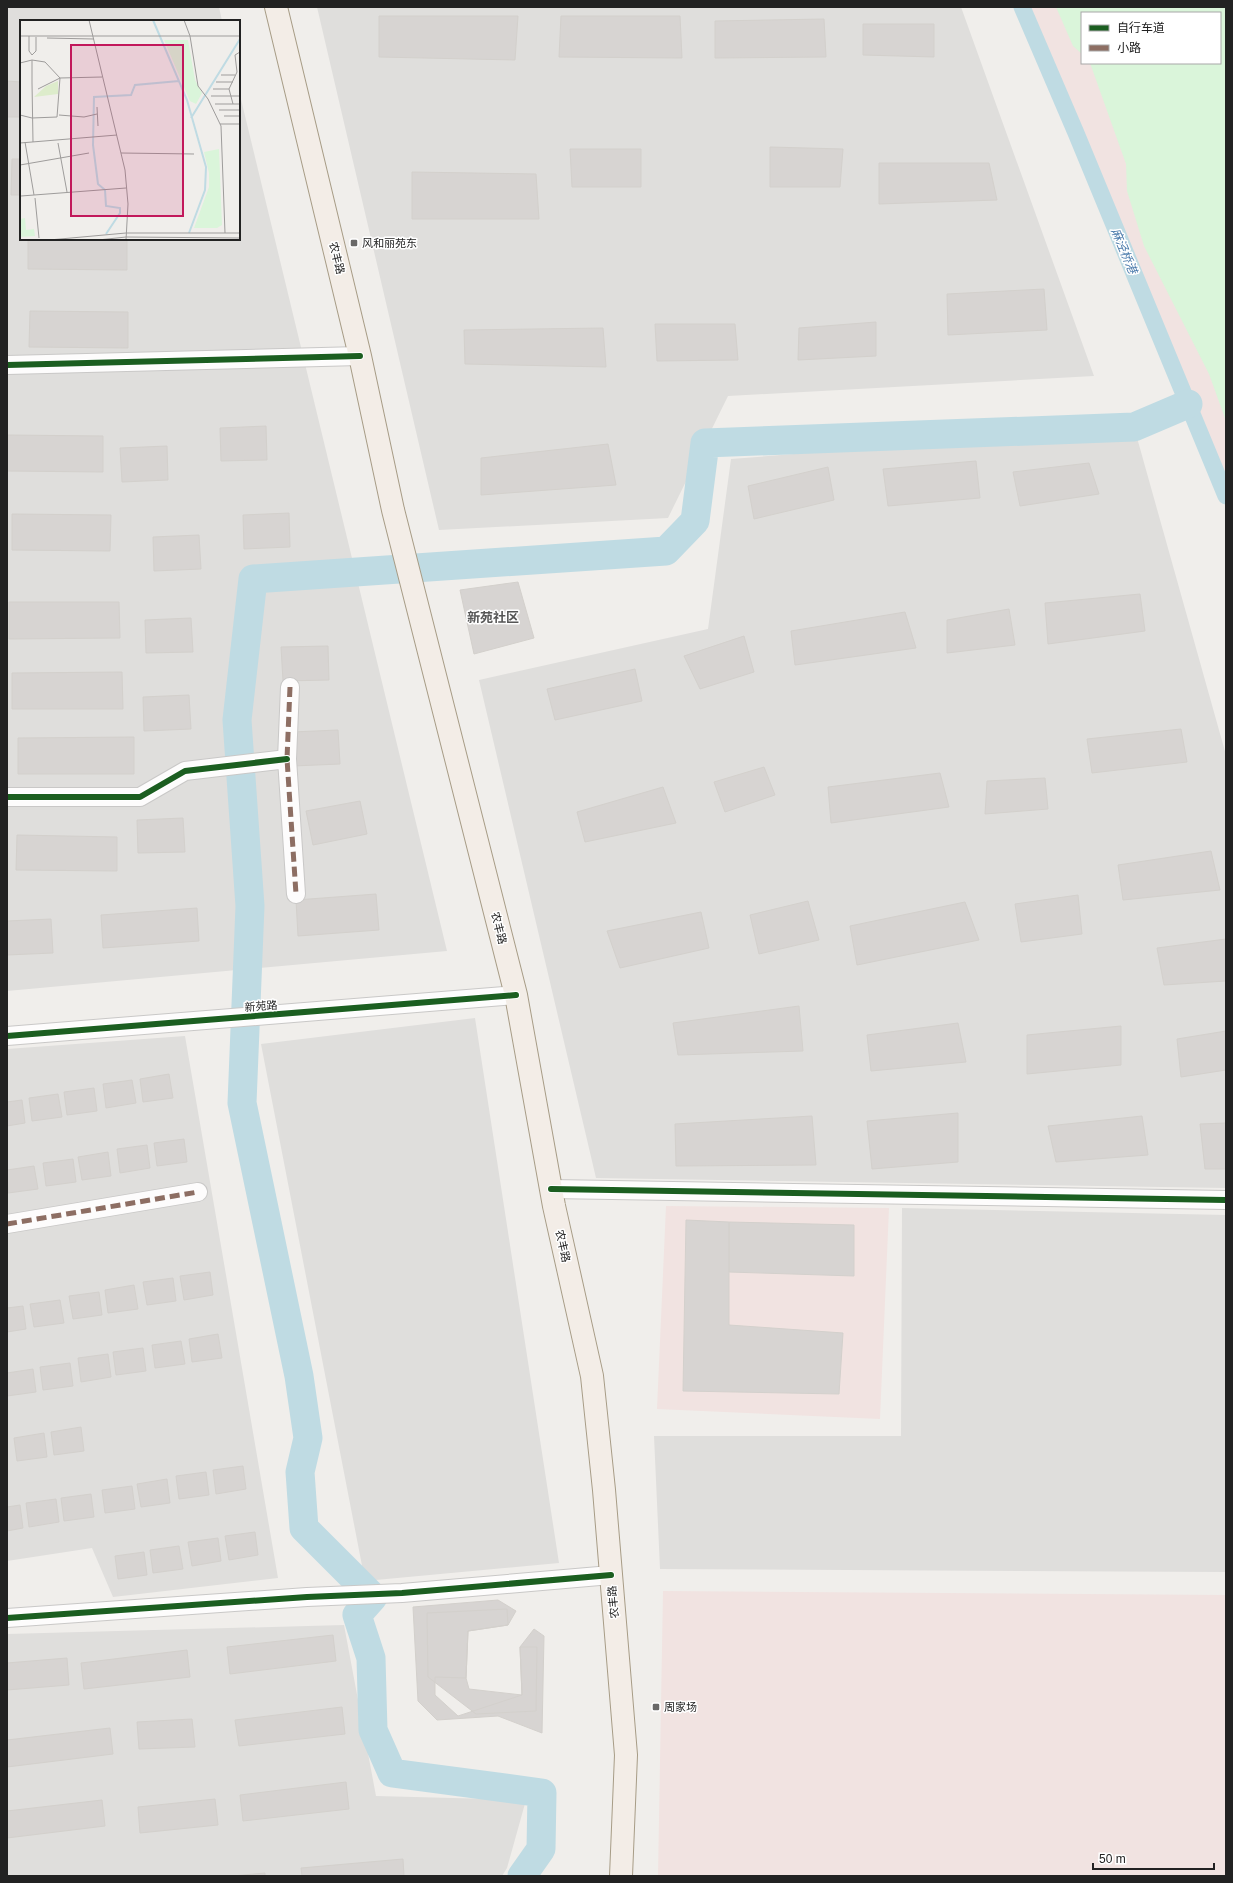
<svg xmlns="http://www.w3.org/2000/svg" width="1233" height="1883" font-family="Arial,'Noto Sans SC',sans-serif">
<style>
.residential{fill:#dfdedc}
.commercial{fill:#f1e3e1;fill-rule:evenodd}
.park{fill:#daf5da}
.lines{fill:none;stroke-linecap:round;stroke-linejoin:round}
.canal{stroke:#bfdbe3;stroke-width:17}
.river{stroke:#bfdbe3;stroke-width:29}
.building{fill:#d7d4d2;stroke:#d3d0cc}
.minor-casing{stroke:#c9c8c7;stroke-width:20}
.major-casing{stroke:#a79c86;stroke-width:24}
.minor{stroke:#fdfcfc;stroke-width:18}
.major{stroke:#f3ede7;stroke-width:22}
.quiet{stroke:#8d6e63;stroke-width:5;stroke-dasharray:10 5;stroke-linecap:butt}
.cycleway-casing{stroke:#fff;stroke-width:8}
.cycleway{stroke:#1b5e20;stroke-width:6}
.poi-dot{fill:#6a6968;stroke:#fff;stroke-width:1.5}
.labels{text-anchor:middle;stroke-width:3;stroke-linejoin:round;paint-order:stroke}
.poi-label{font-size:11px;fill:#222;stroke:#fff;text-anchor:start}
.street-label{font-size:11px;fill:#222;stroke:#fff}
.water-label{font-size:12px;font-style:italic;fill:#4a7aab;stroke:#fff}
.quarter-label{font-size:13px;font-weight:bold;fill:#555;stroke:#fff}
.inset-river{fill:none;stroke:#bfdbe3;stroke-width:2}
.inset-road{fill:none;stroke:#9e9c9b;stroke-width:1}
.view{fill:#c2185b;fill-opacity:0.15;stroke:#c2185b;stroke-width:2}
.inset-edge{fill:none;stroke:#222;stroke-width:2}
</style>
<rect width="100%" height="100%" fill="#f0eeeb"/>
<path class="residential" d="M7 7H219L222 21H21V239H239V91L447 951 7 991Z
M317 7H961L1094 376 728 396 668 518 439 530Z
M1134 427 1226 755V1188L596 1178 479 680 708 629 731 459Z
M475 1018 559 1563 365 1581 261 1044Z
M185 1036 278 1578 113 1597 92 1548 7 1561V1049Z
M902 1208 1226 1215V1572L660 1569 654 1436H901Z
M344 1625 376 1796 526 1800 507 1868 502 1876H7V1634Z"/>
<path class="commercial" d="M1022 7H1226V496L1076 133ZM1082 13H1220V63H1082Z
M666 1206 889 1208 880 1419 657 1409Z
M663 1591 1226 1595V1876H658Z"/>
<path class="park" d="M1056 7H1226V421L1209 374 1144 246 1127 191 1126 164 1090 63H1220V13H1082V54L1073 46Z"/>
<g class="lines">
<path class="canal" d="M1022 7 1076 133 1226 496"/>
<path class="river" d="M522 1876 541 1849 542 1793 392 1773 373 1730 371 1658 357 1615 373 1597 304 1528 300 1472 308 1438 299 1376 242 1103 250 906 237 720 253 579 666 551 695 521 705 443 1134 427 1188 404"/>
</g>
<path class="building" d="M379 16H518L515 60 379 57Z
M561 16H680L682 58 559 57Z
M824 19 826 57 715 58V21Z
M863 24H934V57L863 55Z
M7 81 21 82V117H7Z
M770 147 843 149 840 187H770Z
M570 149H641V187H572Z
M12 159H21V195H11Z
M879 163H989L997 200 879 204Z
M412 172 536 174 539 219H412Z
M28 239H127V270L28 269Z
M1044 289 1047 330 948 335 947 294Z
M30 311 128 312V348L29 347Z
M876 322V356L798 360 799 328Z
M655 324H735L738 360 657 361Z
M603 328 606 367 465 364 464 330Z
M266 426 267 460 221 461 220 428Z
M7 435 103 436V472L7 471Z
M608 444 616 485 481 495V458Z
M167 446 168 480 122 482 120 448Z
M976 461 980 498 888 506 883 469Z
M1089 463 1099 494 1020 506 1013 472Z
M828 467 834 500 754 519 748 486Z
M289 513 290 547 244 549 243 515Z
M12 514 111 515 110 551 12 550Z
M199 535 201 569 154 571 153 537Z
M518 582 534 638 474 654 460 590Z
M1140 594 1145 631 1048 644 1045 603Z
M9 602H119L120 638 9 639Z
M1009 609 1015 645 947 653V620Z
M905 612 916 648 795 665 791 631Z
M191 618 193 652 146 653 145 620Z
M744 636 754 672 700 689 684 656Z
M328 646 329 680 283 681 281 647Z
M635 669 642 701 555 720 547 689Z
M122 672 123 709H12V673Z
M189 695 191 729 144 731 143 697Z
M1181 729 1187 762 1092 773 1087 739Z
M338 730 340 764 293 766 292 732Z
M134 737V774H18V738Z
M764 767 775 795 725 812 714 782Z
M940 773 949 807 831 823 828 787Z
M1045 778 1048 809 985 814 987 781Z
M663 787 676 823 585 842 577 812Z
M360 801 367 834 313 845 306 811Z
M183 818 185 852 138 853 137 820Z
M17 835 117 837V871L16 870Z
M1211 851 1220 890 1123 900 1118 865Z
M376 894 379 930 298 936 296 900Z
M1078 895 1082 934 1021 942 1015 904Z
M808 901 819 940 759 954 750 915Z
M965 902 979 940 857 965 850 926Z
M197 908 199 941 103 948 101 915Z
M701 912 709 948 620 968 607 931Z
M51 919 53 953 7 955V921Z
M1226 939V981L1164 985 1157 948Z
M799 1006 803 1051 678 1055 673 1023Z
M958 1023 966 1062 871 1071 867 1035Z
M1121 1026V1065L1027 1074V1035Z
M1226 1031V1070L1181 1077 1177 1039Z
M169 1074 173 1098 143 1102 140 1079Z
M132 1080 136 1103 106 1108 103 1084Z
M94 1088 97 1111 67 1115 64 1092Z
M58 1094 62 1117 32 1121 29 1098Z
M22 1100 25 1123 7 1126V1102Z
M958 1113V1162L872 1169 867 1121Z
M812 1116 816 1165 676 1166 675 1124Z
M1142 1116 1148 1155 1056 1162 1048 1126Z
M1226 1123V1169H1205L1200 1124Z
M184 1139 187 1162 157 1166 154 1143Z
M147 1145 150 1168 120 1173 117 1149Z
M108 1152 111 1176 82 1180 78 1157Z
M73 1159 76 1182 46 1186 43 1163Z
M34 1166 38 1189 8 1193 7 1170Z
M686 1220 729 1222V1325L843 1333 839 1394 683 1391Z
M729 1222 854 1225V1276L729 1272Z
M210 1272 213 1295 184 1300 180 1276Z
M173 1278 176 1301 147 1305 143 1282Z
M134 1285 138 1309 108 1313 105 1290Z
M99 1292 102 1315 73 1319 69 1296Z
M60 1300 64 1323 34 1327 30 1304Z
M23 1306 26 1329 7 1332V1308Z
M218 1334 222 1358 192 1362 189 1339Z
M181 1341 185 1364 155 1368 152 1345Z
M143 1348 146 1371 116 1375 113 1352Z
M108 1354 111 1377 81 1382 78 1358Z
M70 1363 73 1386 43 1390 40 1367Z
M33 1369 36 1392 7 1396V1373Z
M81 1427 84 1451 54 1455 51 1432Z
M44 1433 47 1457 17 1461 14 1438Z
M243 1466 246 1489 216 1494 213 1470Z
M206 1472 209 1495 179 1499 176 1476Z
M167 1479 170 1503 141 1507 137 1484Z
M132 1486 135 1509 105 1513 102 1490Z
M91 1494 94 1517 64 1521 61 1498Z
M56 1499 59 1522 29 1527 26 1503Z
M20 1505 23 1528 7 1531V1507Z
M255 1532 258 1555 229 1560 225 1536Z
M218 1538 221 1561 192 1566 188 1542Z
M179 1546 183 1569 153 1573 150 1550Z
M144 1552 147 1575 118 1579 115 1556Z
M498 1600 516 1611 508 1625 468 1631 466 1678 435 1677V1695L458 1716 522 1695 520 1647 534 1629 544 1636 542 1733 498 1716 437 1720 418 1701 413 1607Z
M507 1609 508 1625 468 1631 466 1678 469 1689 522 1695 520 1647H537L536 1711 476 1714 428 1677 427 1613Z
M333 1635 336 1661 230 1674 227 1647Z
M187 1650 190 1677 84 1689 81 1663Z
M67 1658 69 1685 7 1690V1663Z
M342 1707 345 1734 239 1746 235 1720Z
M192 1719 195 1747 139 1749 137 1722Z
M110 1728 113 1754 7 1767V1740Z
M346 1782 349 1809 243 1821 240 1795Z
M215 1799 218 1825 140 1833 138 1807Z
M102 1800 105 1826 7 1838V1811Z
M403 1859 404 1876H302L301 1868Z
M265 1873V1876H232Z"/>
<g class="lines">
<g class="minor-casing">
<path id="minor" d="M7 365 360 356
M290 687 287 759 296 894
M7 797H140L185 771 287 759
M7 1036 516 995
M551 1189 1226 1200
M7 1224 198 1192
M7 1618 307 1597 402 1593 611 1575"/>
</g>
<g class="major-casing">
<path id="major" d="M276 7 360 356 393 510 516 995 554 1206 592 1376 604 1490 626 1755 621 1876"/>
</g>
<use href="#minor" class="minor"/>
<use href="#major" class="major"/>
<path class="quiet" d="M290 687 287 759 296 894
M7 1224 198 1192"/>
<g class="cycleway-casing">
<path id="cycleway" d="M7 365 360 356
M7 797H140L185 771 287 759
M7 1036 516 995
M551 1189 1226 1200
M7 1618 307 1597 402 1593 611 1575"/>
</g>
<use href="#cycleway" class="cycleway"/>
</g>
<g class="poi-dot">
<rect x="350" y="239" width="8" height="8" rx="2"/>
<rect x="652" y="1703" width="8" height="8" rx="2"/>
</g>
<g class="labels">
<g class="poi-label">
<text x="362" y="247">风和丽苑东</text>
<text x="664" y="1711">周家场</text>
</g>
<g class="street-label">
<text transform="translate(337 258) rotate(76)" y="4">农丰路</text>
<text transform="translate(499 928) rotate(76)" y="4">农丰路</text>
<text transform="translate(261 1006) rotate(-4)" y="4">新苑路</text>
<text transform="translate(563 1246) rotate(77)" y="4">农丰路</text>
<text transform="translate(613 1602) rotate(-95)" y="4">农丰路</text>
</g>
<g class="water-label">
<text transform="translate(1124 251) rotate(67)" y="4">麻泾桥港</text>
</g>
<g class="quarter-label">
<text x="493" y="622">新苑社区</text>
</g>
</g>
<g transform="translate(20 20)">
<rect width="220" height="220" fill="#f0eeeb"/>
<path d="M38 61V74L14 77 26 66Z" fill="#ddeccb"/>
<path d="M144 20H168L175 60 182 73 176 84 170 81ZM199 129 202 205 197 208H174L189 167V153L184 132ZM5 198 6 210 14 209 15 216 0 217V199Z" fill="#daf5da"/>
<path class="inset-river" d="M133 0 167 80 186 147 185 170 169 213M171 98 220 19M86 214 100 193V188L86 186 85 170 78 164 73 125 74 77 111 75 115 65 159 61"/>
<path class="inset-road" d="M69 0 105 150 108 184 106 220M164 0 170 16 178 66 188 79 201 106 205 213M0 16H220M9 16V31L12 35 16 31V17M27 18 74 19M12 40V63M0 43 12 40 25 42 40 58 37 97 12 98 0 95M201 55H215M196 62H213M12 63 13 122M18 69 40 58 82 57M193 69H209M191 76H220M195 84H220M213 84 209 69 217 52 215 35 220 32M77 87 78 106M199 90H220M39 95 64 97 77 94M204 96H220M200 104H220M5 122 14 175M0 123 97 115M38 123 47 172M101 133 174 134M0 145 69 133M1 176 106 168M15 178 19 218M29 220 106 213H220M78 220 106 217 220 218"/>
<path class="view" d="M51 25H163V196H51Z"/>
<rect width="220" height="220" class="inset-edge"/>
</g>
<rect width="1233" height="1883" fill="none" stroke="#222222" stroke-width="16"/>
<rect x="1081" y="12" width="140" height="52" fill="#ffffff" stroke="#a7a7a7"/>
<rect x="1089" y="25" width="20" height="6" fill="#1b5e20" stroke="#a7a7a7"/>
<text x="1117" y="32" font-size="12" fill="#222222">自行车道</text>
<rect x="1089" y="45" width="20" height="6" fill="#8d6e63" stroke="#a7a7a7"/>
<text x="1117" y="52" font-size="12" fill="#222222">小路</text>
<path d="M1093 1863v6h121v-6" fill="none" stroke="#222222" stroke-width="2"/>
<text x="1099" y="1863" font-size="12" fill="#222222" stroke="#ffffff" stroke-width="3" paint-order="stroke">50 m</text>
</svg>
